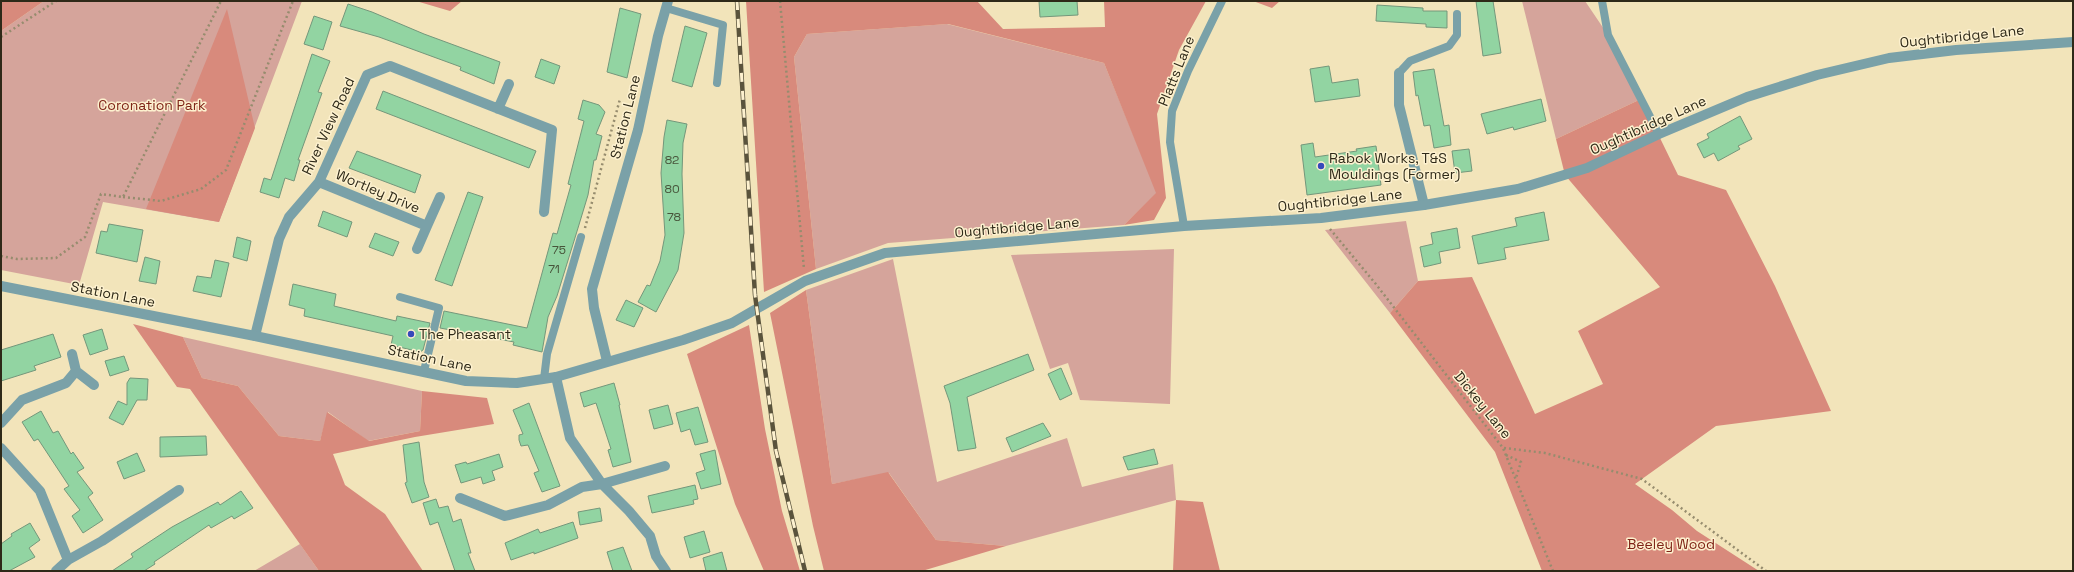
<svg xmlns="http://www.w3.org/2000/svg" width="2074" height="572" font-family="'Space Grotesk',sans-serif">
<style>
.green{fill:#d5a49b}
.forest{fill:#d88a7c}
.building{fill:#92d4a2;stroke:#74977b}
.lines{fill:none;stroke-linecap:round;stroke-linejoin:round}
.path{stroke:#968c6e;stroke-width:2.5;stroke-dasharray:2 3;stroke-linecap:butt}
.service{stroke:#7aa1a8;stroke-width:8}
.minor{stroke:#7aa1a8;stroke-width:10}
.tertiary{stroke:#7aa1a8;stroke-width:10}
.rail-casing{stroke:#5a533c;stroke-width:4.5}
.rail{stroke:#fdf1cf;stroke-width:3;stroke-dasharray:9;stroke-linecap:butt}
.poi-dot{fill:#3749bb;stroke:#fdf1cf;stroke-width:1.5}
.labels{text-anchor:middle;stroke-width:3;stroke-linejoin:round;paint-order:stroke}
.number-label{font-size:12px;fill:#47543a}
.street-label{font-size:14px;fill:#2e2918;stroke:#fdf1cf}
.park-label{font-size:14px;fill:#7f2417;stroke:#fdf1cf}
.poi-label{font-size:14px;fill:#2e2918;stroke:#fdf1cf;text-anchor:start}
</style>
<rect width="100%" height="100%" fill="#f2e4ba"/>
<path class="green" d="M44 1H302L219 222 103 202 79 285 1 270V31Z
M1522 1H1585L1608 35 1641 99 1556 139Z
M947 24 1104 63 1157 193 1124 225 888 243 816 269 794 57 807 34Z
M1406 221 1418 281 1390 313 1325 230Z
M1174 249 1170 404 1080 400 1068 363 1050 369 1011 255Z
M893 259 937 482 1067 438 1082 487 1173 464 1176 500 1006 546 936 540 889 473 832 484 806 290Z
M183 337 422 391 420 431 368 441 328 412 320 441 279 436 238 386 202 378Z
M300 544 319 571H254Z"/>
<path class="forest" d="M1 1H44L1 31Z
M416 1H462L450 11Z
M746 1H977L1003 29 1105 27 1104 1H1206L1179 50 1157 114 1166 198 1154 220 1124 225 1156 193 1104 63 948 24 807 34 794 57 816 269 764 292Z
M1253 1H1280L1272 8Z
M227 9 255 128 219 222 146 209Z
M1641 99 1678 175 1726 190 1775 286 1831 411 1716 426 1635 484 1672 510 1697 531 1759 571H1542L1495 452 1390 313 1418 281 1472 277 1535 414 1603 384 1578 331 1660 287 1565 175 1556 139Z
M806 290 832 484 888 472 936 540 1006 546 922 571H824L813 526 770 313Z
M133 324 183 337 202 378 238 386 279 436 320 441 327 412 369 441 420 431 422 391 487 398 494 424 415 437 333 454 345 485 385 514 423 571H319L190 389 177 387Z
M749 325 765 429 782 511 800 571H764L735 504 687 354Z
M1176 500 1203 502 1220 571H1173Z"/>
<path class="building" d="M1039 1H1077L1078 15 1040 17Z
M1476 1H1493L1501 53 1483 56Z
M348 4 372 12 424 34 500 62 494 84 460 70 461 67 379 37 340 26Z
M1377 5 1423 8V11H1447V28L1426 27V24L1376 21Z
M620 8 641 14 627 78 607 72Z
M314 16 332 22 323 50 304 44Z
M685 26 707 33 692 87 672 81Z
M312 54 330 61 318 92 322 93 298 160H300L294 181 285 178 279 198 260 192 264 178 271 180Z
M541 59 560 66 554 84 535 77Z
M1329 66 1332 83 1358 79 1360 96 1315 102 1310 69Z
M1434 69 1444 126 1449 125 1451 145 1434 148 1430 125 1424 126 1418 95 1416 96 1413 72Z
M383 91 536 151 529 168 376 109Z
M1541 99 1546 121 1514 130 1513 127 1487 134 1481 114Z
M583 100 599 105 605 112 596 134 602 136 596 160H594L588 195 578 228 557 296 548 317 542 352 513 345 514 342 440 328 444 311 527 328 553 233 557 234 571 185 568 184 584 121 578 119Z
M1740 116 1752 139 1738 146 1740 149 1718 161 1714 153 1704 158 1697 144 1709 138 1707 134Z
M667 120 687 124 683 143 682 174 684 233 678 270 656 312 638 302 647 285 650 286 660 261 665 235 661 173 664 137Z
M1313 143 1315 157 1357 151 1356 149 1376 146 1381 185 1307 195 1301 145Z
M1469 149 1472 171 1455 173 1452 151Z
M357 151 421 175 415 193 349 168Z
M468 192 483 197 452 286 435 280Z
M323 211 352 222 347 237 318 226Z
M1544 212 1549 240 1504 248 1506 259 1478 264 1472 236 1517 226 1515 218Z
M109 224 143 230 137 262 96 253 101 231 107 232Z
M1457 228 1460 248 1439 252 1441 263 1424 267 1420 247 1433 244 1431 233Z
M375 233 399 242 393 256 369 247Z
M237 237 251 241 247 261 233 257Z
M145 257 160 261 156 284 139 281Z
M215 260 229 263 221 297 193 291 197 276 211 278Z
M293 284 336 294 334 306 396 321 397 316 430 323 423 350 420 352 391 345 393 336 304 316 305 309 289 305Z
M626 300 643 308 634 327 616 320Z
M102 329 108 349 90 355 83 335Z
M53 334 61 357 34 366 36 370 1 381V350Z
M1028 354 1034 370 967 397 976 448 958 451 950 403 944 386Z
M124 356 129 370 110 376 105 361Z
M1061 368 1072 394 1060 400 1048 374Z
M130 378 148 379 147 400H137L123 425 109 418 118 401 127 405V383Z
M614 383 620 405H619L631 462 613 467 608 450 611 449 596 403 584 407 580 393Z
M529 403 560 486 542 492 534 473 539 471 528 445 521 446 519 440V435L523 434 513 410Z
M668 405 673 424 654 429 649 410Z
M698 407 708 442 695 445 690 429 681 432 676 413Z
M41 411 53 433 58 431 71 454 73 452 84 468 77 472 93 493 88 497 103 520 83 533 72 516 80 510 64 489 69 486 38 439 34 441 22 422Z
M1043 423 1051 436 1012 452 1006 438Z
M206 436 207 455 160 457V437Z
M419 442 424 482 429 497 412 503 405 483 407 482 403 445Z
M1154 449 1158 464 1128 470 1123 457Z
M715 450 721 484 701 489 696 473 705 470 700 454Z
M137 453 145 471 124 479 117 462Z
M499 454 503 467 492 471 495 480 483 484 481 477 461 483 455 465 466 462 467 464Z
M695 485 698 499 693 500 694 504 652 513 648 496Z
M241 491 253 508 234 519 232 516 211 528 209 525 154 562 155 564 144 571H112L133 557 131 554 172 527 218 502 220 505Z
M436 499 439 508 448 506 453 522 461 519 471 553H468L475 571H455L438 522 430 525 423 503Z
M600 508 602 521 580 525 578 512Z
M573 522 578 538 534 554V552L511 560 505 543 538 529 540 533Z
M30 523 40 540 29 548 35 557 9 571H1V544L12 536 11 534Z
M704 531 710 552 690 558 684 537Z
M623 547 632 571H613L607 552Z
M722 552 727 571H706L703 558Z"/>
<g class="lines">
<path class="path" d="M780 1 804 269
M1 37 56 1
M123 197 161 201 201 189 226 170 293 1
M585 228 620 99
M1330 229 1375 283 1503 448 1553 571
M1 256 17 259 56 258 85 237 101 194 123 197 221 1
M1504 448 1545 453 1642 479 1766 571
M1506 455 1521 462 1516 478"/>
<path class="service" d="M1602 1 1608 35 1659 134
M666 8 723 25 717 83
M1399 73 1410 61 1449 46 1457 35V14
M1184 226 1170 142 1172 111 1188 71 1222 1
M400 297 439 308 424 371
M544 379 547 354 581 237"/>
<path class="minor" d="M1399 73V105L1424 205
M498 109 509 84
M319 182 427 226 417 249
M427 226 440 197
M255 336 279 239 289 217 319 182 367 75 390 66 552 130 544 212
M607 361 594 308 592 289 638 130 658 36 668 1
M76 371 94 385
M556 377 570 438 602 484 629 511 650 536 656 556 666 571
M1 423 22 400 66 383 76 371 72 354
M1 448 40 491 68 560 102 541 179 490
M460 498 505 516 548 505 582 487 602 484 665 466
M56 571 68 560"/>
<path class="tertiary" d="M1 286 255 336 466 381 517 383 556 377 683 340 732 323 805 281 885 253 1184 226 1321 218 1424 205 1518 189 1587 168 1659 134 1747 97 1817 75 1889 58 1956 50 2073 42"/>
<g class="rail-casing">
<path id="rail" d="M737 1 755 295 776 451 805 571"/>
</g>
<use href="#rail" class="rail"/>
</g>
<g class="poi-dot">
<circle cx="1321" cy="166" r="4"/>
<circle cx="411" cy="334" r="4"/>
</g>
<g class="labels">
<g class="number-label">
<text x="672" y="164">82</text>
<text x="672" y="193">80</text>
<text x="674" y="221">78</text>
<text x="559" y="254">75</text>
<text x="554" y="273">71</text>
</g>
<g class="street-label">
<text transform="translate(1962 36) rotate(-6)" y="5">Oughtibridge Lane</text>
<text transform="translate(1176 71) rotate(-68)" y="5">Platts Lane</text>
<text transform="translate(625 117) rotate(-76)" y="5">Station Lane</text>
<text transform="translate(1648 125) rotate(-24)" y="5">Oughtibridge Lane</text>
<text transform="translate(328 126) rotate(-65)" y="5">River View Road</text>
<text transform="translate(378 191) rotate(23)" y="5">Wortley Drive</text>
<text transform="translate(1340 200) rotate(-6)" y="5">Oughtibridge Lane</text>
<text transform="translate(1017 227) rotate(-5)" y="5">Oughtibridge Lane</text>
<text transform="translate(113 294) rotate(11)" y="5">Station Lane</text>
<text transform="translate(430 358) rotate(12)" y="5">Station Lane</text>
<text transform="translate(1483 405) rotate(51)" y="5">Dickey Lane</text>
</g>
<g class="park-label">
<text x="152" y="110">Coronation Park</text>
<text x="1671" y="549">Beeley Wood</text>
</g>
<g class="poi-label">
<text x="1329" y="163">Rabok Works, T&amp;S<tspan x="1329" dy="16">Mouldings (Former)</tspan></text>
<text x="419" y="339">The Pheasant</text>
</g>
</g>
<rect width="2074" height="572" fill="none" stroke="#2e2918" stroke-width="4"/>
</svg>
